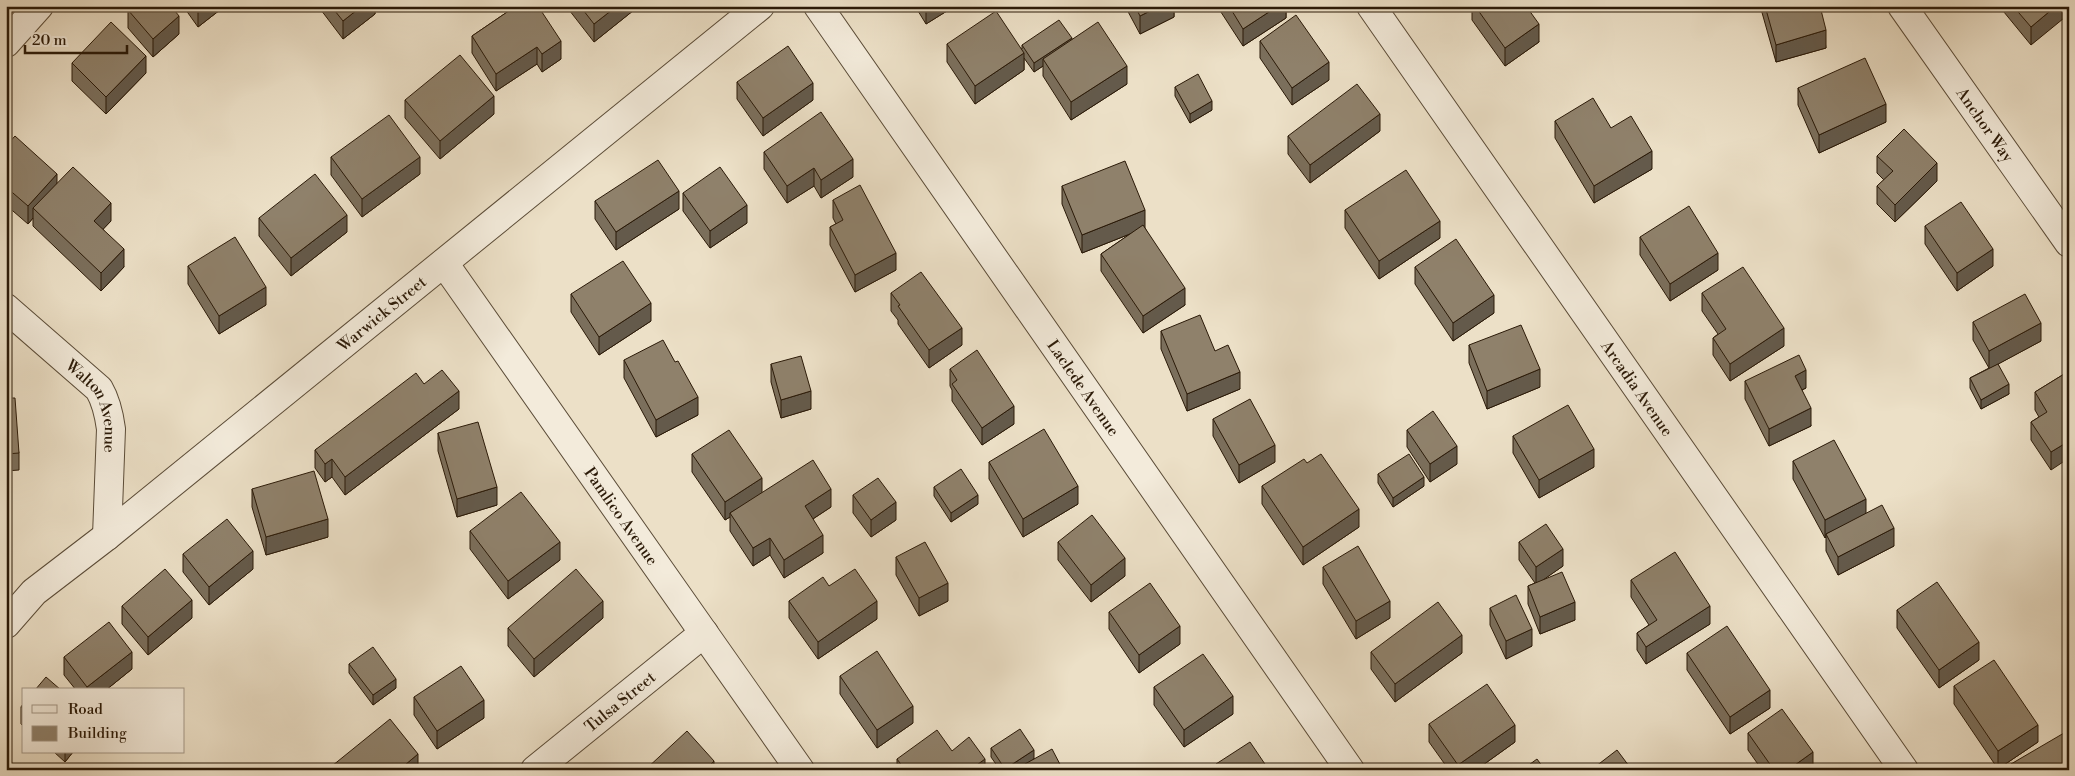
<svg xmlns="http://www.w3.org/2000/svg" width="2075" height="776" font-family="'Libre Bodoni',serif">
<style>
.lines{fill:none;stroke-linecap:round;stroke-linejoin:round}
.minor-casing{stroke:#5b4c38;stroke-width:30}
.minor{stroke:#f3ebdb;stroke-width:28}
.wall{fill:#7b6f5c;stroke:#2b1a08}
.shaded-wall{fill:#645a4b;stroke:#2b1a08}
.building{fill:#8f816b;stroke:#2b1a08}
.labels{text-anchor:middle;stroke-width:4.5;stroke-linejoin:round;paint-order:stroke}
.street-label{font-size:16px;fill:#2b1a08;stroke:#f3ebdb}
</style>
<rect width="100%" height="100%" fill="#ece0c7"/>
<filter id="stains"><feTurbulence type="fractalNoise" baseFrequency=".004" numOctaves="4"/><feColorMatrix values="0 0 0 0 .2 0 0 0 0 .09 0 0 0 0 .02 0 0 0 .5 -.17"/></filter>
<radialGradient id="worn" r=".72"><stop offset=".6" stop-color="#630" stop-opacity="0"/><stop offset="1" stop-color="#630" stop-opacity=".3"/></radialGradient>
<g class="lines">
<g class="minor-casing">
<g id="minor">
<path id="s1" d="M818 6 1350 770"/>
<path id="s2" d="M1371 6 1904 770"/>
<path id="s3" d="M1902 6 2069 243"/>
<path d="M6 43 39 6"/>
<path id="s4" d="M444 263 800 770"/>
<path id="s5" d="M6 308 99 389C106 401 109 414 111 429L107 536"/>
<path id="s6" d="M6 624 34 592 107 536 760 6"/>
<path id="s7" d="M535 770 704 633"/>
</g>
</g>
<use href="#minor" class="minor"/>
</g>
<path class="wall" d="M183 6H225L198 27Z
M321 6H375V14L343 39 321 10Z
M516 6 561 59 542 72 537 64 496 91 472 53V36Z
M566 6H639L594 42Z
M915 6H955L926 24Z
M1125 6H1174V17L1140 34Z
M1217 6H1286V18L1243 46Z
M1472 6H1526L1539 42 1505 66 1472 20Z
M1761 6H1820L1826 48 1776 62 1761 9Z
M1999 6H2069L2031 45Z
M128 10 179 34 153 57 128 28Z
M1072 39 1127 84 1071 120 1043 76V66L1034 72 1024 58V70L975 104 947 62V44L1022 49V45Z
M1260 41 1329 80 1292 105 1260 58Z
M72 63 146 73 106 114 72 81Z
M737 82 813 100 763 136 737 99Z
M1175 87 1212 110 1190 123 1175 96Z
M1798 88 1886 122 1819 153 1798 105Z
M405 100 494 114 440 159 405 118Z
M1555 121 1611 128 1652 169 1594 203 1555 138Z
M1380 131 1310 183 1288 154V136Z
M6 146 57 184 111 221 103 229 124 267 101 291 33 226V218L28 224 6 205Z
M764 152 853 177 821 198 814 186 787 203 764 169Z
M1877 156 1937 181 1895 222 1877 204V186L1884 180 1877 173Z
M331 157 420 174 362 217 331 175Z
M1062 186 1145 228 1185 305 1143 333 1101 271V254L1130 234 1082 253 1062 204Z
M683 193 747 223 710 248 683 211Z
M833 200 896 270 855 292 830 245V227L836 224 833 218Z
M595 201 679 209 616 250 595 219Z
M1345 210 1440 238 1379 279 1345 228Z
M259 218 347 232 291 276 259 236Z
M1925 226 1993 266 1957 291 1925 244Z
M1640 237 1718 270 1670 301 1640 255Z
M188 266 266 305 219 334 188 284Z
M1415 267 1494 313 1453 341 1415 284Z
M891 293 962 345 929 368 898 324V320L891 311Z
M1702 293 1784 346 1730 381 1713 355V338L1718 334 1702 311Z
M571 294 651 321 599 355 571 312Z
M1973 322 2041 341 1998 364 2009 394 1981 409 1970 388V378L1989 368 1973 340Z
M1161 331 1215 351 1240 389 1187 411 1161 349Z
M1469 345 1540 387 1487 409 1469 363Z
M624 360 698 415 656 437 624 378Z
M771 364 811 409 781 418 771 382Z
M950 369 1014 424 982 445 952 401V390L950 386Z
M2069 371 2051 470 2031 440V422L2039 417 2035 410V392Z
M1745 381 1806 388 1802 390 1811 426 1769 446 1745 399Z
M424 384 459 409 345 495 332 477 325 482 315 468V450Z
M6 398 19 453V470L6 471Z
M1213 419 1275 462 1239 483 1213 436Z
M1407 430 1457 464 1430 482 1407 447Z
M438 433 497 505 457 517 438 451Z
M1513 436 1594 467 1539 498 1513 453Z
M692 454 762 493 831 507 813 519 823 553 784 578 770 555 753 566 730 531V517L725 520 692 472Z
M1793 461 1866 514 1894 546 1838 575 1826 551V537L1825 538 1793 479Z
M989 462 1078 504 1023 537 989 479Z
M1307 463 1359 527 1303 565 1262 504V486Z
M1378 474 1424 486 1393 507 1378 483Z
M934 487 978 504 951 522 934 496Z
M252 489 328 537 266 555 252 507Z
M853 495 896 520 871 537 853 513Z
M470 531 560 560 508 599 470 549Z
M1058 542 1125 576 1091 602 1058 560Z
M1519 542 1563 566 1544 579 1575 620 1540 634 1528 604V586L1535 583 1519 560Z
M183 554 253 569 209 605 183 572Z
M896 557 948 601 919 616 896 575Z
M1323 567 1390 618 1356 639 1323 584Z
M1631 580 1710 624 1646 664 1637 650V633L1649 625 1631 597Z
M829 586 877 619 818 659 789 618V601Z
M122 606 192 618 148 655 122 624Z
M1490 608 1532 646 1506 659 1490 625Z
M1897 610 1979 660 1939 688 1897 628Z
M1109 612 1180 644 1139 673 1109 629Z
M603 618 534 677 508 646V628Z
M1371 652 1462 653 1395 702 1371 669Z
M1687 653 1770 708 1730 734 1687 670Z
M64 657 132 669 106 690H76L64 675Z
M349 664 396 688 373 705 349 673Z
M840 676 913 723 877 748 840 694Z
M1954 686 2038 742 1998 769 1954 704Z
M1154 687 1233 714 1184 747 1154 705Z
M414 697 484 718 437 749 414 715Z
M24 703V727L21 724V707Z
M1429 724 1515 742 1476 770H1449L1429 742Z
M1748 733 1813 770H1762L1748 750Z
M991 748 1034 759 1063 770H1025V765L1017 770H1000L991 757Z
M54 752H73L65 762Z
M897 759 985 770H897Z
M1216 764 1269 770H1216Z
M2011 764 2069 770H2011Z"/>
<path class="shaded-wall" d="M202 6H225L198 27V9Z
M362 6H375V14L343 39V21Z
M617 6H639L594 42V24Z
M926 6H955L926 24Z
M1160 6H1174V17L1140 34V16Z
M1278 6H1286V18L1243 46V29Z
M1449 6H1455L1449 11Z
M1704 6H1709L1704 10Z
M2056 6H2069V14L2031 45V27Z
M179 16V34L153 57V39Z
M1539 24V42L1505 66V48Z
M1826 30V48L1776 62V45Z
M1072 38V47L1043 59V66L1034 72V63Z
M561 41V59L542 72V54Z
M537 47V64L496 91V74Z
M1024 53V70L975 104V86Z
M146 56V73L106 114V97Z
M1329 62V80L1292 105V88Z
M1127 66V84L1071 120V102Z
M813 83V100L763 136V118Z
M494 96V114L440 159V141Z
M1212 101V110L1190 123V114Z
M1886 104V122L1819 153V135Z
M1380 114V131L1310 183V165Z
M1652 151V169L1594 203V186Z
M420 157V174L362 217V199Z
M853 159V177L821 198V180Z
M1937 163V181L1895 222V205Z
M814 168V186L787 203V186Z
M57 174V192L33 208V218L28 224V206Z
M679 191V209L616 250V232Z
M111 203V221L94 239V221Z
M747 205V223L710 248V231Z
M1145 210V228L1082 253V235Z
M347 215V232L291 276V258Z
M1440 221V238L1379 279V261Z
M124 249V267L101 291V273Z
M1993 249V266L1957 291V273Z
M896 253V270L855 292V275Z
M1718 253V270L1670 301V284Z
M266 287V305L219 334V316Z
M1185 288V305L1143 333V316Z
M1494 295V313L1453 341V323Z
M651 303V321L599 355V337Z
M2041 323V341L1989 369V351Z
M962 328V345L929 368V350Z
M1784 328V346L1730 381V364Z
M1540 369V387L1487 409V391Z
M1806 370V388L1795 393V376Z
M1240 372V389L1187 411V394Z
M2009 384V394L1981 409V400Z
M459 391V409L345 495V477Z
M811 391V409L781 418V400Z
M698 397V415L656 437V420Z
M1014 406V424L982 445V428Z
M1811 408V426L1769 446V429Z
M2069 441V458L2051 470V452Z
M1275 445V462L1239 483V465Z
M1457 446V464L1430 482V464Z
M1594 449V467L1539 498V480Z
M332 459V477L325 482V464Z
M1424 477V486L1393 507V498Z
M762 478V495L730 513V517L725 520V502Z
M1078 486V504L1023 537V519Z
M497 487V505L457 517V499Z
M831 489V507L805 524V506Z
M978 495V504L951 522V513Z
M1866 499V516L1826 534V537L1825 538V520Z
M896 502V520L871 537V520Z
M1359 509V527L1303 565V547Z
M328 519V537L266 555V537Z
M1894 528V546L1838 575V557Z
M823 535V553L784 578V560Z
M770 538V555L753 566V548Z
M560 542V560L508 599V581Z
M1563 549V566L1536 585V567Z
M253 551V569L209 605V587Z
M1125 558V576L1091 602V585Z
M948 583V601L919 616V598Z
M192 600V618L148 655V637Z
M603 601V618L534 677V659Z
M877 601V619L818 659V642Z
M1390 601V618L1356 639V621Z
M1575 602V620L1540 634V617Z
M1710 606V624L1646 664V647Z
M1180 626V644L1139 673V655Z
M1532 629V646L1506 659V641Z
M1462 635V653L1395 702V684Z
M1979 642V660L1939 688V670Z
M132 652V669L106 690H87V687Z
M396 679V688L373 705V695Z
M1770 690V708L1730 734V717Z
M1233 696V714L1184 747V730Z
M484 700V718L437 749V731Z
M913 706V723L877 748V730Z
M1515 725V742L1476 770H1458V765Z
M2038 725V742L1998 769V751Z
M1034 750V759L1017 770H1005V769Z
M65 752H73L65 762Z
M1813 752V770H1788Z
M418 754V770H399Z
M985 759V770H970Z
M714 761V770H705Z"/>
<path class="building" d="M132 6H171L179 16 153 39 128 10Z
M331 6H362L343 21Z
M516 6H538L561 41 542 54 537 47 496 74 472 36Z
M580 6H617L594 24Z
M1135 6H1160L1140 16Z
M1229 6H1278L1243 29Z
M1475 6H1526L1539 24 1505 48Z
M1765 6H1820L1826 30 1776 45Z
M2013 6H2056L2031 27Z
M996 11 1024 53 975 86 947 44Z
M1296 15 1329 62 1292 88 1260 41Z
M1059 20 1072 38 1034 63 1022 45Z
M111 22 146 56 106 97 72 63Z
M1098 22 1127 66 1071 102 1043 59Z
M788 46 813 83 763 118 737 82Z
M460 55 494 96 440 141 405 100Z
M1865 58 1886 104 1819 135 1798 88Z
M1198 74 1212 101 1190 114 1175 87Z
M1357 84 1380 114 1310 165 1288 136Z
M1593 98 1611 128 1631 116 1652 151 1594 186 1555 121Z
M821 112 853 159 821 180 814 168 787 186 764 152Z
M389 115 420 157 362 199 331 157Z
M1904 129 1937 163 1895 205 1877 186 1893 171 1877 156Z
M15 136 57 174 28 206 6 187V146Z
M658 160 679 191 616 232 595 201Z
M1125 161 1145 210 1082 235 1062 186Z
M73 167 111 203 94 221 124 249 101 273 33 208Z
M720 167 747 205 710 231 683 193Z
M1406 170 1440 221 1379 261 1345 210Z
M315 174 347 215 291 258 259 218Z
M860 185 896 253 855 275 830 227 843 220 833 200Z
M1961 202 1993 249 1957 273 1925 226Z
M1689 206 1718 253 1670 284 1640 237Z
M1143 225 1185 288 1143 316 1101 254Z
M235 237 266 287 219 316 188 266Z
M1456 239 1494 295 1453 323 1415 267Z
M623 261 651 303 599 337 571 294Z
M1743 267 1784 328 1730 364 1713 338 1726 329 1702 293Z
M921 272 962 328 929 350 898 306 900 305 891 293Z
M2025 294 2041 323 1989 351 1973 322Z
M1200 315 1215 351 1228 345 1240 372 1187 394 1161 331Z
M1521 325 1540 369 1487 391 1469 345Z
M663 340 675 362 678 361 698 397 656 420 624 360Z
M977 350 1014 406 982 428 952 384 957 380 950 369Z
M1799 355 1806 370 1795 376 1811 408 1769 429 1745 381Z
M801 356 811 391 781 400 771 364Z
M1998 364 2009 384 1981 400 1970 378Z
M442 370 459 391 345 477 332 459 325 464 315 450 416 373 424 384Z
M2069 371V441L2051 452 2031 422 2047 412 2035 392Z
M6 398H15L19 453 6 454Z
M1250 399 1275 445 1239 465 1213 419Z
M1568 405 1594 449 1539 480 1513 436Z
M1433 411 1457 446 1430 464 1407 430Z
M478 422 497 487 457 499 438 433Z
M1044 429 1078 486 1023 519 989 462Z
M729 430 762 478 725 502 692 454Z
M1834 440 1866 499 1825 520 1793 461Z
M1321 454 1359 509 1303 547 1262 486 1304 459 1307 463Z
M1409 454 1424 477 1393 498 1378 474Z
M813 460 831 489 805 506 823 535 784 560 770 538 753 548 730 513Z
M961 469 978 495 951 513 934 487Z
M314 471 328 519 266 537 252 489Z
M878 478 896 502 871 520 853 495Z
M521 492 560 542 508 581 470 531Z
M1882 505 1894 528 1838 557 1826 534Z
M1092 515 1125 558 1091 585 1058 542Z
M227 519 253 551 209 587 183 554Z
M1546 524 1563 549 1536 567 1519 542Z
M925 542 948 583 919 598 896 557Z
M1358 546 1390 601 1356 621 1323 567Z
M1675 552 1710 606 1646 647 1637 633 1657 620 1631 580Z
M165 569 192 600 148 637 122 606Z
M576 569 603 601 534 659 508 628Z
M855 569 877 601 818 642 789 601 823 577 829 586Z
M1562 572 1575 602 1540 617 1528 586Z
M1937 582 1979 642 1939 670 1897 610Z
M1150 583 1180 626 1139 655 1109 612Z
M1516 595 1532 629 1506 641 1490 608Z
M1438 602 1462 635 1395 684 1371 652Z
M109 622 132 652 87 687 64 657Z
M1727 626 1770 690 1730 717 1687 653Z
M373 647 396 679 373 695 349 664Z
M877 651 913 706 877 730 840 676Z
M1203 654 1233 696 1184 730 1154 687Z
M1994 660 2038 725 1998 751 1954 686Z
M461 666 484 700 437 731 414 697Z
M46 677 61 690H35Z
M1487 684 1515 725 1458 765 1429 724Z
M24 703V709L21 707Z
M1782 709 1813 752 1788 770H1774L1748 733Z
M390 719 418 754 399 770H327Z
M1020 729 1034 750 1005 769 991 748Z
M937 730 952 751 969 737 985 759 970 770H905L897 759Z
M687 731 714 761 705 770H645Z
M2064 733 2069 742V770H2015L2011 764Z
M1250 742 1269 770H1220L1216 764Z
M1052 749 1063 770H1028L1025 764Z
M1617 750 1632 770H1591Z
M1537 759 1545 770H1522Z"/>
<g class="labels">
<g class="street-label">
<text dy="6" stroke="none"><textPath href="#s3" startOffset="145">Anchor Way</textPath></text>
<text dy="6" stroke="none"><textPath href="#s6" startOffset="488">Warwick Street</textPath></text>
<text dy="6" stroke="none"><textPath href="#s1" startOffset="465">Laclede Avenue</textPath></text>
<text dy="6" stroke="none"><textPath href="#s2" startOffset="466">Arcadia Avenue</textPath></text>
<text dy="6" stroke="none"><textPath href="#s5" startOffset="136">Walton Avenue</textPath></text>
<text dy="6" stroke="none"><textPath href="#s4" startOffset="309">Pamlico Avenue</textPath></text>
<text dy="6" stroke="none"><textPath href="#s7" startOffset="109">Tulsa Street</textPath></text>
</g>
</g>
<rect width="2075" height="776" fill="none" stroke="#ece0c7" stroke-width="25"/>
<rect x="8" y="8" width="2060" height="761" fill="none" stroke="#2b1a08" stroke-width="2.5"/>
<rect x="12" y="12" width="2050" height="751" fill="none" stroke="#2b1a08"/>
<rect x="22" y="688" width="162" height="65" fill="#f3ebdb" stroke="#a39787"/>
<rect x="32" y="705" width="25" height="8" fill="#f3ebdb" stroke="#a39787"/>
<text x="68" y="714" font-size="15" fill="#2b1a08">Road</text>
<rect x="32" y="726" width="25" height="15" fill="#8f816b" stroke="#a39787"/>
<text x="68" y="738" font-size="15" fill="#2b1a08">Building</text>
<path d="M25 45v8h102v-8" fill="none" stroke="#2b1a08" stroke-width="2.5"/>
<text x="32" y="45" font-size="15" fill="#2b1a08" stroke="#f3ebdb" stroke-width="4" paint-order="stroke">20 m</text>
<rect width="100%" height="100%" filter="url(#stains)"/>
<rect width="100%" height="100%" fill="url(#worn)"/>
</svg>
